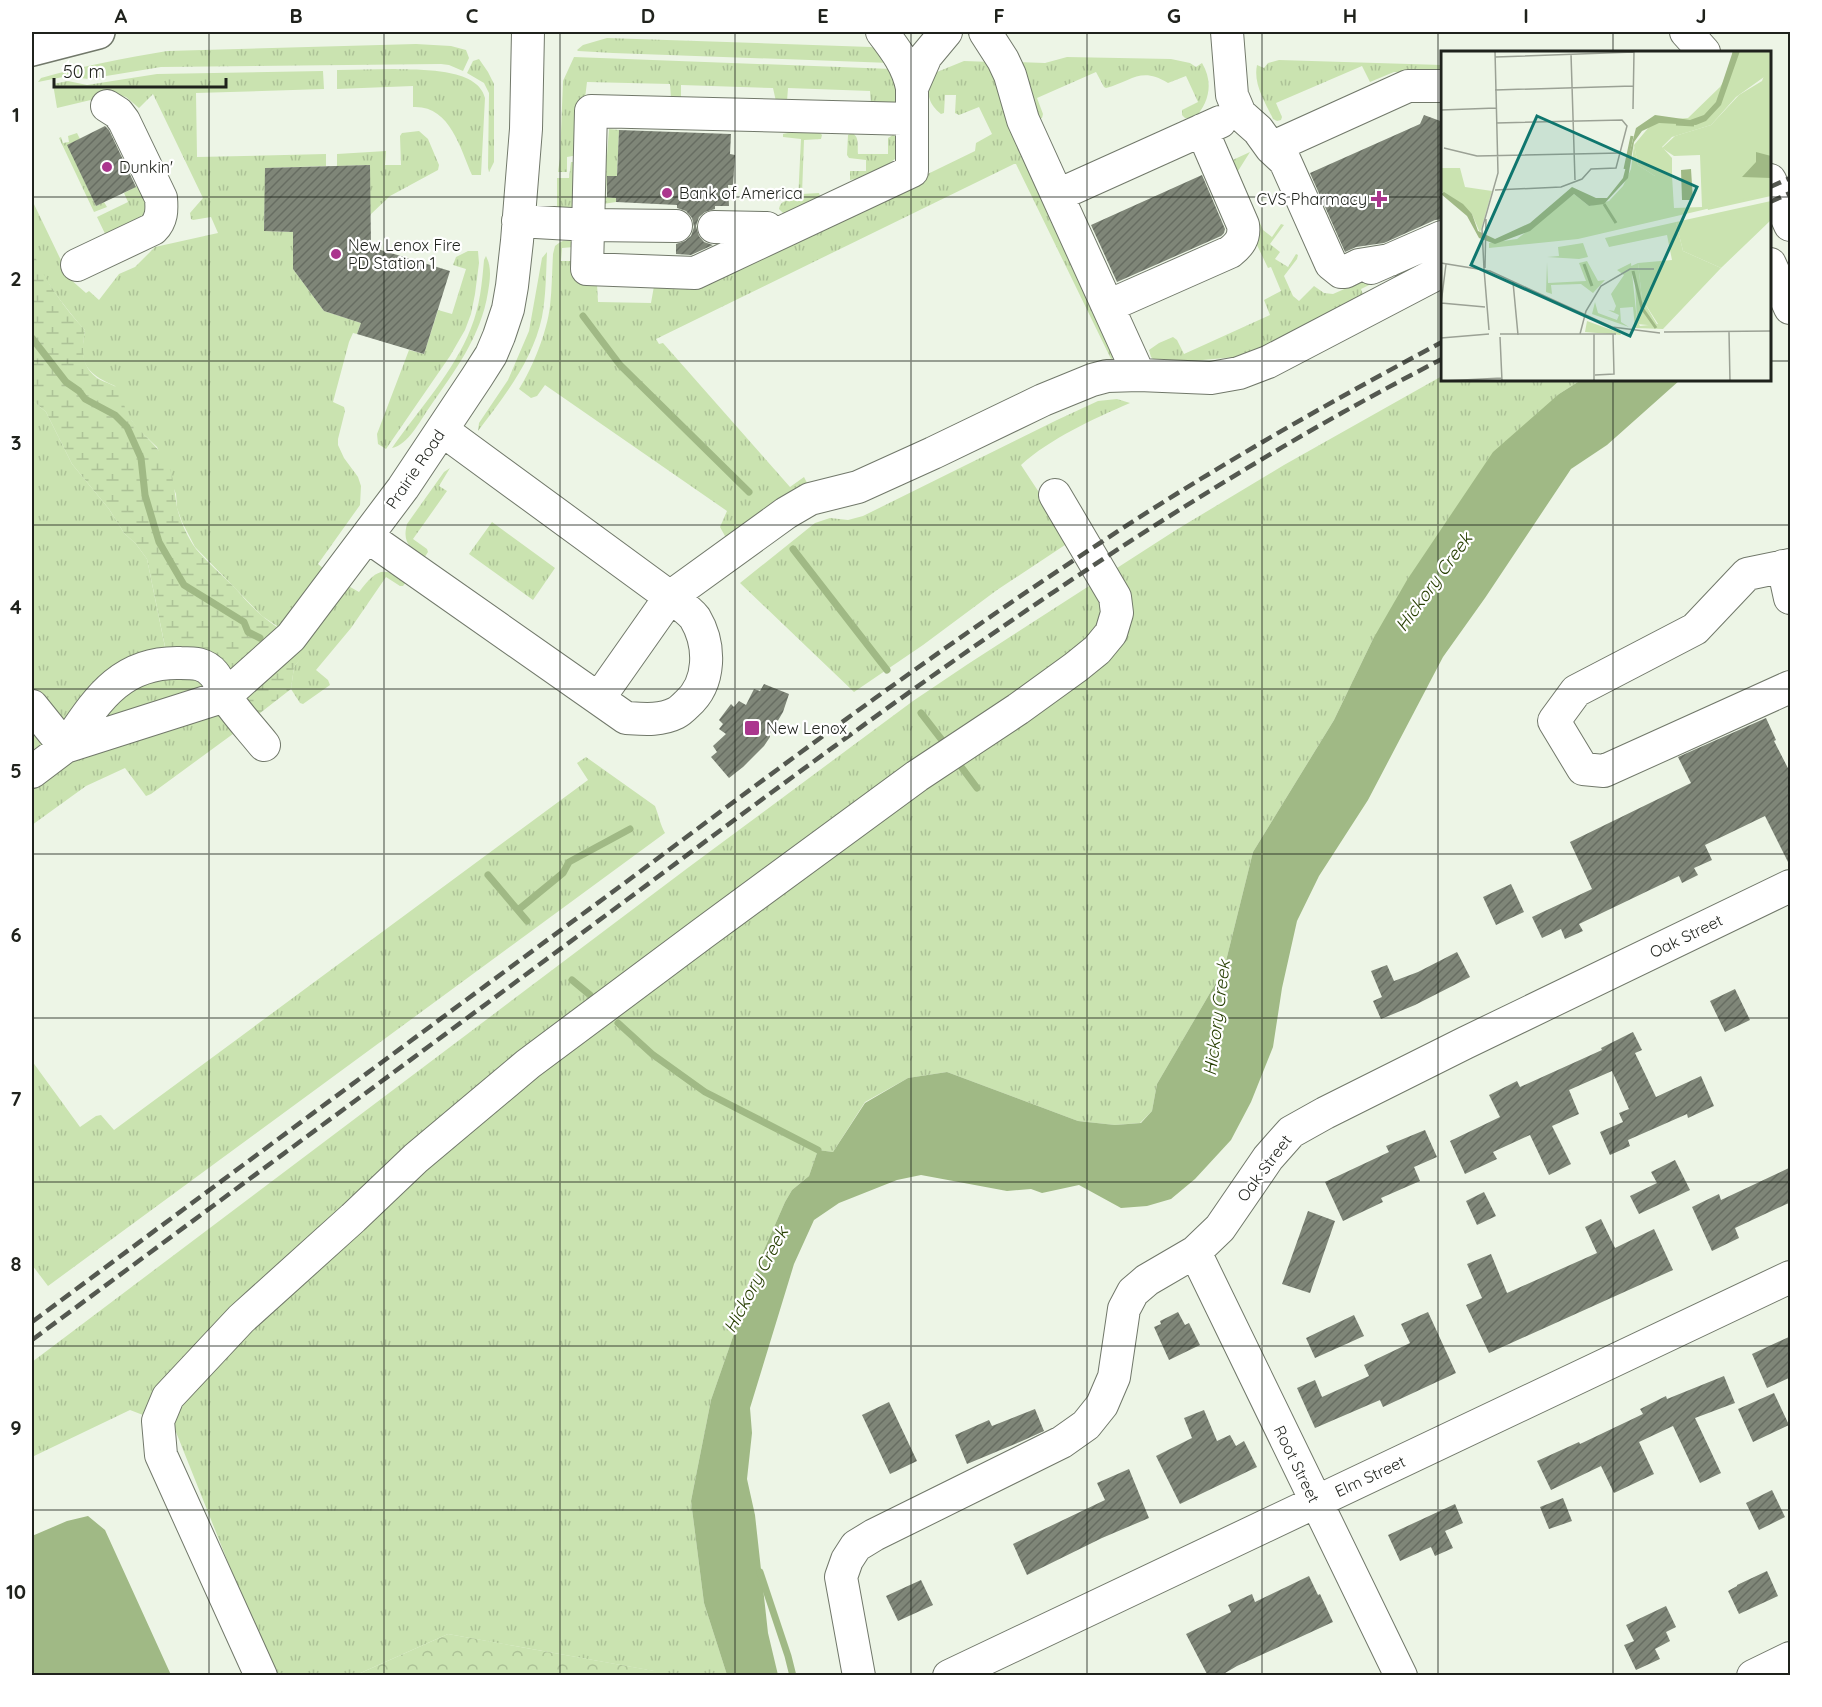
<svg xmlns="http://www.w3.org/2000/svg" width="1822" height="1707" font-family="Quicksand,sans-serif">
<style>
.grass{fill:url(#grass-tufts)}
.forest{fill:url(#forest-crowns)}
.wetland{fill:url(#wetland-marsh)}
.water{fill:#a0b985}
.pier{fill:#edf5e6}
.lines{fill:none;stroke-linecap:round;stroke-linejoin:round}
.stream{stroke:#a0b985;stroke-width:7}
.building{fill:url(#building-hatch)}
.minor-casing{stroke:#71786a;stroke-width:34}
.major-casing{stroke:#71786a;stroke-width:36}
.minor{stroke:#fff;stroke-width:32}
.major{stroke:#fff;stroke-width:33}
.rail{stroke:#545850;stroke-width:4.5;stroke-dasharray:12 6;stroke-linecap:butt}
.grid{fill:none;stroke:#1f221c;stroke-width:1.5;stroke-opacity:0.55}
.poi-dot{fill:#ab368e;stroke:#fff;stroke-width:2}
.labels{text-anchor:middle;stroke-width:4.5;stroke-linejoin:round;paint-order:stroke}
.poi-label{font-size:16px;fill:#1f221c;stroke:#fff;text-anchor:start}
.street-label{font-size:16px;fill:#1f221c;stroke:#fff}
.water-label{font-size:18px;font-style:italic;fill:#294004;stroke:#fff}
.inset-river{fill:none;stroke:#a0b985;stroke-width:3}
.inset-road{fill:none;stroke:#9ba195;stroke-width:1.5}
.view{fill:#0f766e;fill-opacity:0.15;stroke:#0f766e;stroke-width:3}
.inset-edge{fill:none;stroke:#1f221c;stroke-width:3}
.neatline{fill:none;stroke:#1f221c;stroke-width:2}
.grid-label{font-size:20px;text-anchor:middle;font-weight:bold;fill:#1f221c}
</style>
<defs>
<pattern id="grass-tufts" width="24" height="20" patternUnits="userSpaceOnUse" patternTransform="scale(1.5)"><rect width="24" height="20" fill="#cae3b0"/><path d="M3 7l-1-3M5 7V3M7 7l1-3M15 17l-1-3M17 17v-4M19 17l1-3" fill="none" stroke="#adc297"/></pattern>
<pattern id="forest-crowns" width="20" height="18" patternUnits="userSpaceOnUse" patternTransform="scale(1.5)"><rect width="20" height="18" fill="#cae3b0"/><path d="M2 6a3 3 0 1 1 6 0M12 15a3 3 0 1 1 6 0" fill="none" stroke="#adc297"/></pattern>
<pattern id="wetland-marsh" width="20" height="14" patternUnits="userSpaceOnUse" patternTransform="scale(1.5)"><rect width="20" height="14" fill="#cae3b0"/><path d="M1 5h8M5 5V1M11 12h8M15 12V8" fill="none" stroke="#adc297"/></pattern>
<pattern id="building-hatch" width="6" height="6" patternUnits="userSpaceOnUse" patternTransform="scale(1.5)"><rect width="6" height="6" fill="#7f8678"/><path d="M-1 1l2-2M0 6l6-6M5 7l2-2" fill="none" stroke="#676d62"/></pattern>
</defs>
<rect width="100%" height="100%" fill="#edf5e6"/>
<path class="grass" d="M607 38 871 47 882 50 891 63 613 53 578 51 577 50 583 45Z
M416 44 451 46 466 50 469 58 463 71 449 65 441 64 161 67 88 79 68 76 38 82 41 78C82 66 125 58 167 51Z
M574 57 892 69 898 71 897 98 893 105H871L870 91 788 88 787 101 777 106 773 88 681 85V98H671L670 84 587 82 578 155 567 157V172H558L560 158 563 81Z
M1067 57 1171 59 1190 63 1196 67 1202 63C1214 83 1209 103 1194 119L1185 118 1182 115V110L1198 102 1186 76 1168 83C1141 66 1132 81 1106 88L1104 87 1096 72 1037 98 1043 114 1042 118 1039 119 1017 62 1045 63Z
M479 59 488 72 494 84V162L489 172 488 168 489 93 484 83 467 73 473 61Z
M1279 60 1442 65V74L1394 72 1370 82 1362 66 1276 103 1282 117 1281 120 1277 121 1273 119C1265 102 1253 84 1257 65L1264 68 1268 63Z
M964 61 992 62 1113 356 1112 361 1016 164H1014L656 339 659 344 663 343 790 487 804 477 808 485 732 537 725 536 720 527 727 511 545 385 537 396 531 398 519 389C533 367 547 332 550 306 552 289 552 271 553 254L555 246C561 241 565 239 573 242L574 247 562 248 561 261H573L574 264 576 281 597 284 598 302 651 303 654 286 687 287 689 290 975 151 976 143 992 134 979 107 959 115 955 113 956 95H945L944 113 941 114C925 101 929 92 928 72H937Z
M393 69C418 70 478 67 485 98L481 175H472C460 148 450 105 413 107V86L337 89V70Z
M323 71 324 89 196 93 197 157 326 154V166L266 168 264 231 293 232V269L324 311 361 323 357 334 353 333 349 342 333 402 344 407 345 411 338 439V445L344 458 358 477 361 486 360 505 318 564 336 579 359 592C375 571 383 564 406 582L403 586H400L386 577 351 628 316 670 328 680 330 685 303 704 300 703 291 689 294 667 299 660 280 628 262 616 195 547 182 522 177 508 176 494 157 447 137 428 126 413 115 386C84 372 79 363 85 330 69 313 39 274 32 252 29 240 32 214 32 200L70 279 86 293 89 291 99 300 119 274 135 267 155 247 218 233 211 217 193 220 191 219 190 213 203 198 153 94 139 108 126 97 116 94 57 108 53 84 68 81 87 85 157 74Z
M609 129 619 130 617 176H607L606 197 616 198V202L603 204V155H607Z
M419 131 428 139 439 165 438 170 390 196 370 215V165L337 166V154L386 151 385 165H401L400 136 402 133Z
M792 132 820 133 822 135 821 139 804 140 802 194 819 193 820 196 789 213 784 214 779 209C781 199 788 201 798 200L801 139 783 137V134Z
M77 133 80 139 68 145 96 206 104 202 107 207 94 212 59 138 61 137 63 143 69 142 68 136Z
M852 133C860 137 857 146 858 154H888V138L893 135 896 137 897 150 895 159C883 168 864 178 850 180V171H866V160L849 158 847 155 848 135Z
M1250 152 1238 171 1263 230 1272 237 1281 224 1284 225 1270 244 1280 252 1275 259 1288 267 1296 254 1298 255 1297 259 1284 276 1293 296 1299 301 1314 286 1324 293 1333 294 1426 253 1432 254 1361 289 1364 297 1261 349 1235 357 1192 361 1156 362 1151 357 1149 350 1159 343 1173 337 1177 340 1184 354 1270 315 1264 300 1281 291 1271 267 1268 268 1257 245 1251 243 1224 164Z
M571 162H578L577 204 572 209 557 210V178H569Z
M145 182 157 210 110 244 97 217 128 202 124 193Z
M468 251H478L479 263 475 294 471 314 465 330 450 356 386 449 378 444 377 434 409 350 424 354 438 310 452 314 466 269 453 265 456 257Z
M547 252C546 274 546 296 542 317 533 360 504 397 478 431L479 423 508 380 529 331 542 258Z
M486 256C492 268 490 279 488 292 481 337 454 372 429 408 420 421 408 445 392 448 419 409 454 372 471 328 480 306 482 283 484 260Z
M1442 376V380H1581L1559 394 1373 639 1334 720 1253 852 1224 969 1157 1084 1152 1111 1140 1123 1115 1125 1078 1121 947 1072 908 1078 865 1102 833 1152 818 1150 809 1176 792 1190 785 1202 760 1259 711 1400 691 1501 704 1603 727 1675H658L654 1671 448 1634 356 1675H273L174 1427 130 1410 32 1457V1362L689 867 913 701 968 664 1176 530 1284 465Z
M1117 399 1130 403C1093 419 1051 438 1021 465L1071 541 997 590 923 645 854 692 740 583 815 523 830 518 848 520 863 516 1057 420 1098 401Z
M32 400 46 412 72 464 109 509 124 533 136 544 147 559 168 662 232 723 237 731 151 794 146 796 125 768 86 786 32 825Z
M450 468 439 486 447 491 413 539 427 549 428 552 424 558C410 547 402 543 407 524L444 472Z
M492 522 555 568 533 600 469 554Z
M586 757 655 806C659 816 660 824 665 833L48 1286 32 1265V1061L80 1127 96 1116 101 1115 114 1130 588 780 577 763Z"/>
<path class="forest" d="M448 1634 655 1671 658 1675H356Z"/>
<path class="wetland" d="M32 250C44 279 63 307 85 330 82 348 80 365 97 378 105 383 114 384 122 391 123 424 149 434 165 459 174 473 174 491 177 507 180 521 188 538 196 549 208 563 222 575 235 588 243 597 251 606 260 614 275 628 295 635 304 654L294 667 291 689 237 731 232 723 204 704 187 689 168 661 147 559 136 544 124 533 109 509 72 464 46 412 32 400Z"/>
<path class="water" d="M1581 380H1680L1607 445 1571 469 1485 598 1443 657 1368 800 1319 876 1297 921 1282 988 1273 1047 1251 1102 1231 1140 1195 1179 1171 1199 1147 1206 1121 1208 1079 1185 1042 1193 1031 1189 1007 1191 921 1175 897 1180 839 1203 814 1220 794 1264 750 1408 752 1433 747 1479 755 1515 768 1633 778 1675H727L704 1603 691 1501 711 1400 760 1259 785 1202 792 1190 809 1176 818 1150 833 1152 865 1103 908 1078 947 1072 1078 1121 1115 1125 1141 1123 1152 1111 1157 1084 1224 969 1253 852 1334 720 1373 639 1407 580 1493 452 1559 394Z
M88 1516 105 1530 171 1675H35L32 1667V1536L67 1521Z"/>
<path class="pier" d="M1770 288 1790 289V358H1779L1770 338Z"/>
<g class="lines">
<path class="stream" d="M583 316 620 365 749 492
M32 338 66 382 79 391 85 399 115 415 127 427 141 458 145 495 159 542 184 585 244 622 248 632 260 638
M793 549 887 670
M921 713 945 744
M956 760 977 788
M488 875 527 921
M518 910 563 873 569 862 630 829
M572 980 590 995
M618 1023 652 1054 705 1092 818 1150
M760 1572 788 1656 793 1676"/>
</g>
<path class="building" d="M1424 115 1443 122V219L1435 220 1384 243 1356 247 1345 252 1310 173 1420 124Z
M105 126 109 130 136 187 96 206 67 145Z
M619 130 731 134 730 154 735 155 733 185H728L729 206H715V209L705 212 699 217 696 226 699 236 704 242 713 245 691 255 676 254V244L685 241 691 236 694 227 692 218 686 211 677 208V205L616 202V198L607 197V176H617Z
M370 165 371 247 450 271 424 354 357 334 361 323 324 311 293 269V232L264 231 265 168Z
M1202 175 1225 229 1224 233 1221 236 1117 282 1091 225Z
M764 684 789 694 783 712 770 734V737L764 746 743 767 729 778 711 757 717 752 713 746 726 734 719 729 723 724 719 720 731 704 734 707 739 701 746 705 754 689 760 691Z
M1766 718 1776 740 1774 741 1791 774V868L1765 816 1705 845 1712 860 1694 868 1698 875 1682 883 1679 876 1579 924 1583 931 1565 939 1561 929 1542 938 1532 917 1592 889 1570 842 1691 783 1678 757Z
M1511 884 1524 912 1496 925 1483 897Z
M1457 952 1470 977 1415 1005 1381 1019 1373 1001 1382 997 1371 971 1387 965 1394 981 1418 972Z
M1735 989 1750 1020 1725 1032 1710 1001Z
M1633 1032 1642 1050 1635 1053 1656 1097 1701 1076 1714 1106 1688 1118 1687 1114 1628 1140 1630 1146 1610 1155 1600 1132 1623 1122 1619 1113 1629 1109 1612 1071 1569 1090 1579 1114 1552 1126 1571 1164 1549 1175 1530 1135 1493 1152 1497 1159 1465 1174 1450 1141 1500 1117 1489 1095 1517 1081 1520 1087 1602 1050 1601 1048Z
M1425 1130 1437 1157 1414 1167 1420 1181 1381 1198 1383 1202 1343 1221 1325 1182 1389 1152 1386 1146Z
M1675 1160 1690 1190 1639 1214 1630 1196 1657 1183 1651 1172Z
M1791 1167V1202L1735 1228 1739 1238 1712 1251 1692 1207 1719 1194 1721 1200Z
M1484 1192 1496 1216 1477 1225 1466 1201Z
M1308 1211 1335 1221 1310 1293 1282 1284Z
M1601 1219 1615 1248 1654 1229 1673 1270 1489 1353 1466 1305 1482 1298 1467 1264 1491 1254 1507 1293 1597 1253 1585 1227Z
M1178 1312 1185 1325 1189 1323 1200 1345 1169 1360 1154 1327 1161 1324 1160 1321Z
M1428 1312 1456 1373 1383 1407 1380 1400 1315 1428 1297 1388 1315 1380 1322 1397 1369 1376 1364 1365 1410 1343 1401 1324Z
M1354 1315 1364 1336 1315 1358 1306 1338Z
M1791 1336V1377L1767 1388 1752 1354Z
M1724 1376 1735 1403 1695 1418 1721 1473 1700 1483 1673 1426 1639 1442 1654 1474 1614 1493 1601 1466 1551 1490 1537 1461 1579 1442 1580 1444 1643 1414 1640 1409 1666 1396 1667 1399Z
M1774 1393 1789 1425 1753 1442 1738 1409Z
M889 1402 917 1461 890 1474 862 1415Z
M1035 1409 1044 1431 1022 1441 967 1464 955 1435 989 1420 992 1426Z
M1204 1410 1217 1441 1230 1435 1236 1446 1244 1441 1257 1467 1180 1504 1156 1456 1192 1438 1184 1418Z
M1129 1469 1149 1518 1102 1538 1027 1575 1013 1544 1105 1500 1097 1483Z
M1772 1490 1785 1517 1759 1530 1746 1503Z
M1563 1498 1572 1521 1549 1529 1540 1507Z
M1455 1504 1463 1523 1445 1531 1453 1548 1435 1556 1431 1547 1400 1561 1388 1535Z
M1767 1571 1778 1596 1739 1614 1728 1591 1737 1586V1585Z
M1309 1576 1318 1595 1320 1594 1333 1622 1237 1666 1220 1676H1208L1186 1634 1231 1612 1228 1605 1252 1594 1255 1602Z
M921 1580 933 1605 898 1621 886 1596Z
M1666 1606 1676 1627 1666 1632 1670 1641 1655 1649 1660 1659 1636 1670 1624 1645 1634 1641 1626 1625Z"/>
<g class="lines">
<g class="minor-casing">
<path id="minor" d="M882 32C895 49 908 66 912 88V171L695 273 587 269 591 111 912 119
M985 32 1003 60 1010 75 1023 120 1139 375
M1227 32 1232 95 1240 114 1258 130 1271 148 1285 161 1331 264 1341 272H1345L1359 265 1390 260
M1686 32 1704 52
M912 88 926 56 946 32
M1271 148 1408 86H1442
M1770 180 1790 225
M1058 195 1220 122
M518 221 589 225 676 226
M714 227 767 228
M1770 264 1790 308
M77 265 153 229C162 220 162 210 161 198L124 121 118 113 107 106
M1371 268 1442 237
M1108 306 1230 252C1239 245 1245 238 1243 225L1202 130
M368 537 626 718C643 719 660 721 676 713 680 711 684 707 687 704 711 683 711 645 695 618 689 610 678 603 670 597L442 430
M1790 565 1747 574 1695 629 1576 691 1554 721 1583 769 1604 771 1790 687
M1783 566 1790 598
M599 698 670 597 786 513 810 499 858 487 933 453 1043 400 1092 380 1107 376 1139 375 1211 378 1239 373 1268 362 1442 271
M32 706 65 747 32 772
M65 747 225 696 291 637 403 488 477 377 491 355 499 336 508 309 512 286 517 241 526 129 528 32
M65 747C96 702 119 661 181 663 194 663 205 663 214 674 220 681 221 691 227 699 238 715 252 730 264 745
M1195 1252 1401 1676
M261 1676 161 1455 158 1421 168 1397 241 1319 353 1218 416 1158 528 1064 702 934 917 776 1018 709 1076 667 1097 650 1111 633 1117 613 1115 597 1055 495
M859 1676 841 1577 847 1560 856 1546 874 1535 1062 1442 1086 1425 1102 1405 1114 1377 1124 1309 1133 1292 1147 1280 1195 1252 1220 1228 1268 1158 1291 1132 1325 1113 1465 1043 1790 886
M949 1676 1790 1277
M1753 1676 1790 1658"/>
</g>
<g class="major-casing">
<path id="major" d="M32 49 98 32"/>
</g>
<use href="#minor" class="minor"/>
<use href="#major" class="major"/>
<path class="rail" d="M1770 187 1790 178
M1770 202 1790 193
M32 1322C228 1176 425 1030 622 885 779 768 936 650 1100 543 1210 470 1326 404 1442 342
M32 1340C245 1182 458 1025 671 867 918 683 1168 500 1442 359"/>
</g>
<path class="grid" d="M209 32V1676M384 32V1676M560 32V1676M735 32V1676M911 32V1676M1087 32V1676M1262 32V1676M1438 32V1676M1613 32V52M32 197H1442M1770 197H1790M32 361H1442M1770 361H1790M1613 380V1676M32 525H1790M32 689H1790M32 854H1790M32 1018H1790M32 1182H1790M32 1346H1790M32 1510H1790"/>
<g class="poi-dot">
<circle cx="107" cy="167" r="6"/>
<circle cx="667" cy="193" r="6"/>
<path d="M1376 190h6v6h6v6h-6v6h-6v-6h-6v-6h6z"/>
<circle cx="336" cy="254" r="6"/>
<rect x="744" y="720" width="16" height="16" rx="3"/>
</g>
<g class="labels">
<g class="poi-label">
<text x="119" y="173">Dunkin'</text>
<text x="679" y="199">Bank of America</text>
<text x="1367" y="205" text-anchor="end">CVS Pharmacy</text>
<text x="348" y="251">New Lenox Fire<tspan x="348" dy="18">PD Station 1</tspan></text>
<text x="766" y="734">New Lenox</text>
</g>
<g class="street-label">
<text transform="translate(415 469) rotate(-56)" y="6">Prairie Road</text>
<text transform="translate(1686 936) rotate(-26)" y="6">Oak Street</text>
<text transform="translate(1264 1168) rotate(-53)" y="6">Oak Street</text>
<text transform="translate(1297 1464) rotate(64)" y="6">Root Street</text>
<text transform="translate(1370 1476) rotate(-25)" y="6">Elm Street</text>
</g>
<g class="water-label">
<text transform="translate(1434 582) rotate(-54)" y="6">Hickory Creek</text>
<text transform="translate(1217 1018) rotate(-83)" y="6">Hickory Creek</text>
<text transform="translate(756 1280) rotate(-62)" y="6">Hickory Creek</text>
</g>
</g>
<g transform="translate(1441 51)">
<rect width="330" height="330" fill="#edf5e6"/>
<path d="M330 6V143L137 188 48 197V192L76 188 133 143 148 155 168 150 182 135 190 118 193 94 197 114 214 125H231L233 157 261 156 259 104 233 105 221 97 234 85 270 74 298 44 321 30ZM235 171 242 200 280 217 222 278 194 277 192 256 179 257 180 271 188 276 151 263 154 251 157 262 176 269 178 264 167 259 173 260 175 255 170 243 183 224 176 219 190 212 196 270 199 275 217 273 201 248 197 212 231 209 226 184 168 196 164 187ZM142 192 147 206 138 208 106 206 118 205 117 196ZM146 210 157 230 164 229 152 242 140 233 110 234 111 243 105 241 106 211 107 232 145 230 138 212ZM146 270 179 282 180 284 144 281Z" fill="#cae3b0"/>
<path d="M291 0H330V12L323 26 295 46 270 74 231 86 221 96 231 107V125H214L197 114 193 94 213 70 247 67 279 36 292 16ZM0 117H19L24 136 51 140 39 182 31 163 0 140ZM330 150V169L280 217 242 200 235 171Z" fill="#cae3b0"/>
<path d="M330 142V145L267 159 266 156ZM197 212 201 248 217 275 196 273 194 230 188 216Z" fill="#cae3b0"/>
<path d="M292 0H299L280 54 265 70 255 74 218 72 201 80 193 91 187 127 163 153 148 155 133 143 89 180 54 193 38 187 26 165 0 143 3 141 22 153 31 163 37 180 54 188 89 172 131 136 155 147H166L182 127 195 77 214 64 249 69 263 64 275 51ZM315 101 330 105V127L301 126 315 111ZM250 118 252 149H241L240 119Z" fill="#a0b985"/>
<path class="inset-river" d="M235 73 253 74M184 118 191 85M163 153 175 172M143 213 151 235M192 220 201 257 215 277"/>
<path class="inset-road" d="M130 3 134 129M54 6 193 1M54 39 192 35M192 58 193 1M0 59 55 57M3 97 36 105 180 102M54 139 120 136 141 128 150 118 175 117 186 75 181 69 55 72M0 212 49 220 171 276 219 282M44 217 45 168M43 218 41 178 57 122 54 0M43 218 48 279M72 231 77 284M0 252 44 256M0 253 5 213M223 281 330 280M288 281 289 330M59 283H175M139 283 145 260 160 235 189 218H213M59 286 61 330M0 287 48 283M154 324 173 323 172 283M2 330 61 327M153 330V283"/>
<path class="view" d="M96 65 256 136 189 285 30 214Z"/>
<rect width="330" height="330" class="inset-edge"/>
</g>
<rect width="1822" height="1707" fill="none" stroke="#ffffff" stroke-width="66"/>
<path d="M54 78v9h172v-9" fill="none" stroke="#1f221c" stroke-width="3"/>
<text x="63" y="78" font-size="18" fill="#1f221c" stroke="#ffffff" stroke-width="4.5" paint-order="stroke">50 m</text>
<rect x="33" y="33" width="1756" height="1641" class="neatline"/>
<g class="grid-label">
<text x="121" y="23">A</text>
<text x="296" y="23">B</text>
<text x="472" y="23">C</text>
<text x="648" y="23">D</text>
<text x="823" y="23">E</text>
<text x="999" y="23">F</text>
<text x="1174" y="23">G</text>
<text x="1350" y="23">H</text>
<text x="1526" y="23">I</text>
<text x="1701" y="23">J</text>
<text x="16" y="122">1</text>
<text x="16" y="286">2</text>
<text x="16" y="450">3</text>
<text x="16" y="614">4</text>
<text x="16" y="778">5</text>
<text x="16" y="942">6</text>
<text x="16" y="1106">7</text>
<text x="16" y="1271">8</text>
<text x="16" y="1435">9</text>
<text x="16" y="1599">10</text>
</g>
</svg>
